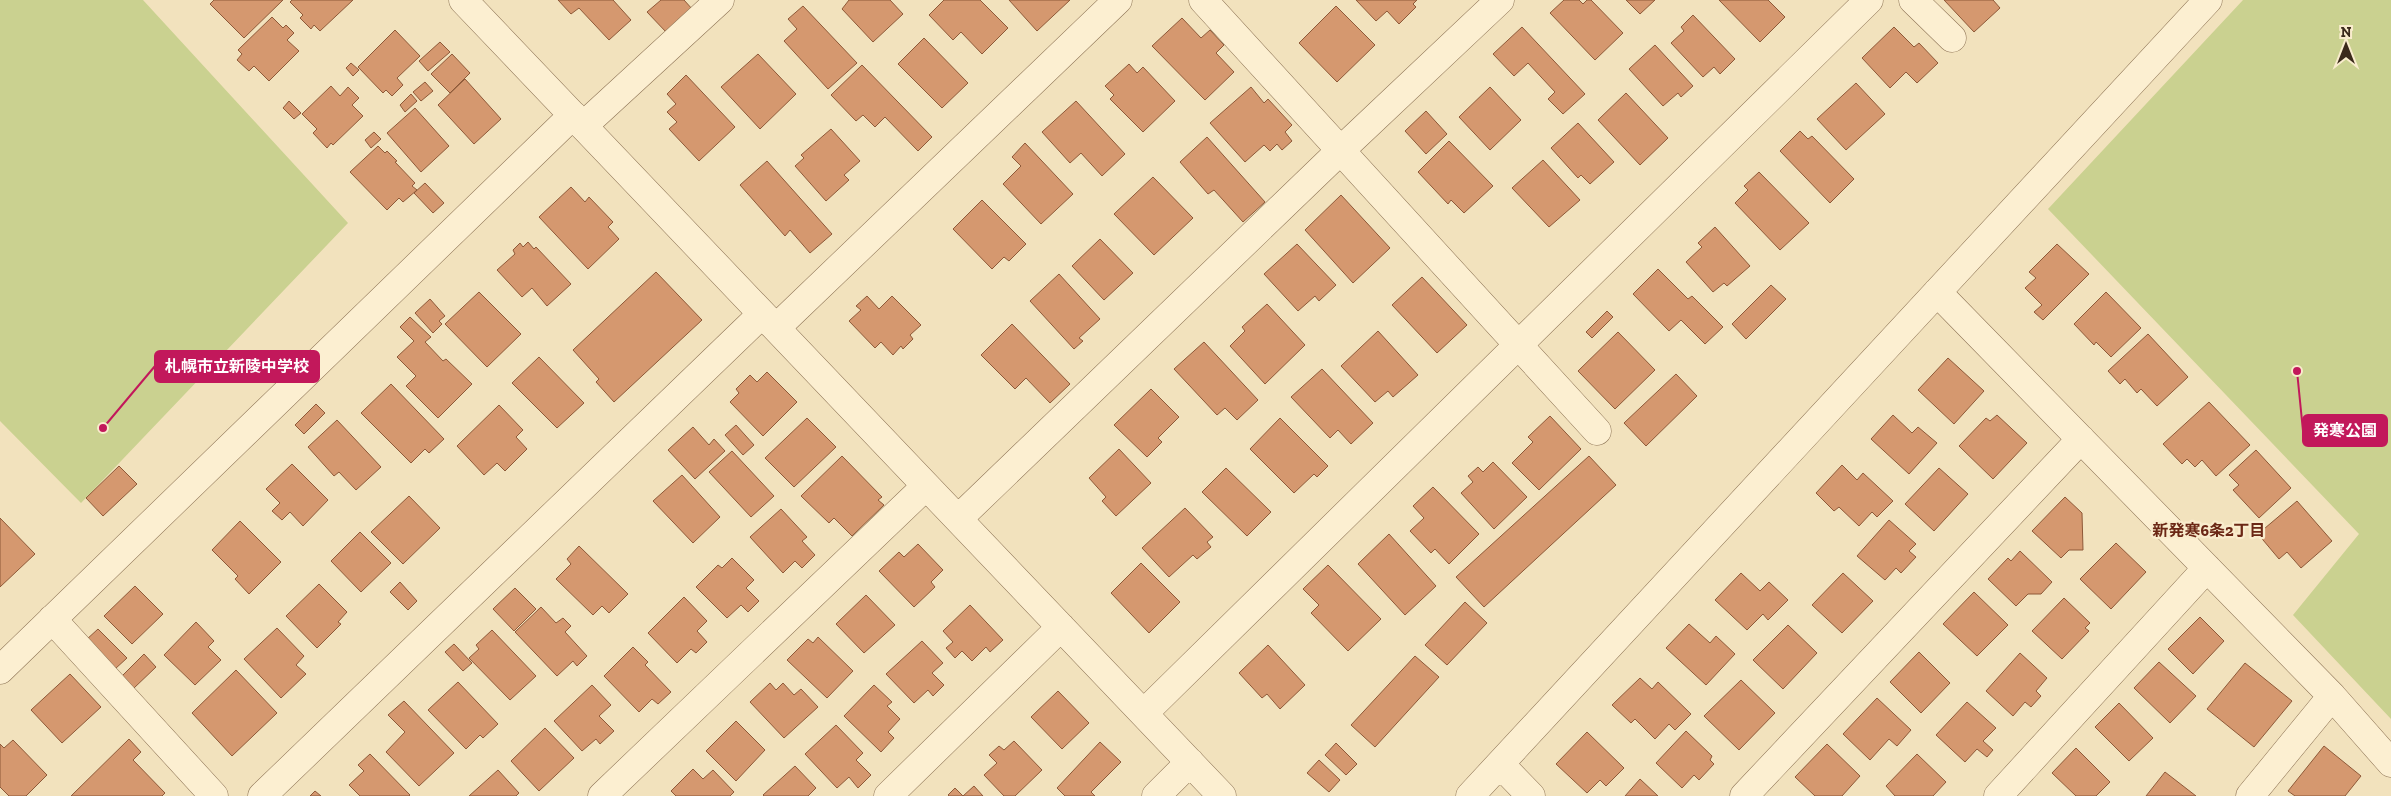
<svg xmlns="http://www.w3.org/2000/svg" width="2391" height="796" font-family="'Zilla Slab','Noto Sans JP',serif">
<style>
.green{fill:#cad190}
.building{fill:#d5986f;stroke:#8e5938}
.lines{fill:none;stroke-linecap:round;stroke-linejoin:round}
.street-casing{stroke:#8c7254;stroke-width:29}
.street{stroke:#fcefd1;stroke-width:28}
.labels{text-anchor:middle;stroke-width:4.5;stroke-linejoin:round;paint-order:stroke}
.neighbourhood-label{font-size:16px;font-weight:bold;fill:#6b2715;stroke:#f9eccd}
.leader{fill:none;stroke:#c2185b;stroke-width:2}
.callout-dot{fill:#c2185b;stroke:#f9eccd;stroke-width:2}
.callout{fill:#c2185b;stroke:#c2185b;stroke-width:2}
.callout-label{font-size:16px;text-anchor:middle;font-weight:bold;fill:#fff}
</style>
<rect width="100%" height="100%" fill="#f2e2bd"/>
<path class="green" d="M0 0H143L348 223 81 503 0 421Z
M2243 0H2391V719L2293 615 2359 534 2048 209Z"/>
<path class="building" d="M214 0H283L244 38 210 4Z
M292 0H353L320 31 314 25 311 29 300 18 303 15 290 2Z
M558 0H613L631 20 609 40 579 8 571 14Z
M661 0H684L693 10 667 33 647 12Z
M849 0H890L903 14 873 42 842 9Z
M944 0H980L1008 28 982 54 961 32 953 40 929 15Z
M1009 0H1070L1037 31Z
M1356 0H1417L1413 4 1416 7 1399 24 1387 11 1376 21Z
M1564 0H1579L1583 4 1587 0H1591L1623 33 1595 60 1550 13Z
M1626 0H1655L1640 14Z
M1719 0H1768L1785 17 1760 42Z
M1944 0H1993L2000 8 1974 32Z
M803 6 857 63 828 89 784 41 797 29 788 19Z
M1336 6 1375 45 1337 82 1299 43Z
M1693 15 1735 59 1720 74 1714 67 1703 77 1671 43 1684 31 1681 27Z
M272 17 283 28 286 25 294 33 287 40 299 51 269 81 254 66 249 71 237 60 242 54 238 50Z
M1182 18 1201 38 1210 30 1224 45 1216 53 1234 72 1205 100 1152 46Z
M1522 27 1585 94 1563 114 1548 99 1555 92 1528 63 1514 76 1493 54Z
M1894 27 1914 47 1919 43 1938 63 1917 83 1906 72 1890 88 1862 58Z
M395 30 420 56 397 78 403 85 392 96 386 90 383 93 358 67Z
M924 38 968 83 942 108 898 64Z
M440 42 450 52 428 71 419 61Z
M1655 45 1693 86 1681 97 1678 93 1663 106 1629 69Z
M452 54 470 73 450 93 431 74Z
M758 54 796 94 760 129 721 87Z
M351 63 359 70 353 76 346 68Z
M1129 64 1137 73 1143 67 1175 101 1143 132 1110 99 1114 95 1105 86Z
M862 65 932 137 918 151 885 117 875 127 863 115 856 121 831 95Z
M686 75 735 127 699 161 669 129 677 122 667 112 676 104 667 94Z
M465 79 501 119 474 144 438 105Z
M425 82 433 91 421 101 413 92Z
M1856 83 1885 114 1846 150 1817 119Z
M331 86 340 96 348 87 359 98 352 105 363 116 333 145 331 143 327 148 313 133 317 129 302 114Z
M1251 87 1264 103 1268 99 1292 125 1285 132 1292 141 1282 150 1277 144 1270 151 1264 145 1245 162 1210 123Z
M1490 87 1521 120 1490 150 1459 117Z
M1626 93 1668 138 1640 165 1598 120Z
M411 94 417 101 405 112 400 105Z
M289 101 301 113 294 119 283 108Z
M1076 101 1125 154 1102 176 1081 153 1070 163 1042 132Z
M415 108 449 146 421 172 387 133Z
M1426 111 1447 134 1426 154 1405 131Z
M1578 123 1614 162 1590 184 1581 175 1578 178 1551 148Z
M831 129 860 161 844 175 849 180 826 201 795 166 804 158 801 155Z
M1800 131 1808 139 1812 136 1854 179 1830 203 1780 151Z
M374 132 381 139 371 148 365 140Z
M1207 137 1265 202 1243 222 1214 190 1208 194 1180 162Z
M1449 141 1493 186 1464 213 1451 200 1448 204 1418 172Z
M1025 143 1073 194 1041 224 1003 184 1021 166 1012 157Z
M378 146 385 153 387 151 397 161 395 162 415 183 412 186 417 190 403 202 399 198 387 210 350 172Z
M1543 160 1580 200 1549 227 1512 188Z
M767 161 832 234 810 253 790 230 785 236 740 185Z
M1759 172 1809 223 1780 250 1735 203 1748 190 1744 186Z
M1153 177 1193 218 1154 255 1114 214Z
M425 183 444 203 433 213 414 193Z
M571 187 585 202 589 197 613 222 608 227 619 239 588 269 539 217Z
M1341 195 1390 248 1353 283 1305 230Z
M982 200 1026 244 1009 261 1004 257 992 269 953 229Z
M1715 227 1750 266 1727 286 1724 283 1713 292 1686 262 1702 247 1698 243Z
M1100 239 1133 273 1104 300 1072 266Z
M528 242 534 249 536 247 571 284 547 306 532 288 522 297 497 270 515 254 513 250 520 243 523 247Z
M1297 244 1336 285 1319 301 1315 296 1298 311 1264 274Z
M2057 244 2089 274 2043 320 2034 312 2042 305 2025 288 2036 278 2029 272Z
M1658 269 1688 299 1692 296 1723 327 1705 344 1681 320 1669 331 1633 294Z
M656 272 702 320 614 402 596 382 599 379 573 350Z
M1059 274 1100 319 1079 338 1083 341 1074 349 1030 301Z
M1422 277 1467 325 1437 353 1392 305Z
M1771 285 1786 299 1746 339 1732 324Z
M479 292 521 334 487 367 445 324Z
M2106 292 2141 328 2111 357 2096 342 2094 345 2074 324Z
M867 296 879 309 892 296 921 325 910 335 913 339 903 349 901 346 893 355 881 342 875 348 849 321 861 310 856 306Z
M430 299 445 316 439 321 442 324 433 333 415 313Z
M1267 304 1305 345 1265 384 1230 346 1245 331 1242 327Z
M1607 311 1613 317 1592 338 1586 332Z
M410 317 431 337 425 342 443 361 446 359 472 384 438 418 406 386 416 376 397 357 414 341 400 327Z
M1012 324 1070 384 1050 403 1026 378 1015 389 981 355Z
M1378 331 1418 375 1393 397 1388 391 1375 402 1341 366Z
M1618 332 1655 370 1615 409 1578 371Z
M2148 334 2188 377 2157 406 2141 389 2137 393 2125 379 2120 384 2108 371Z
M1204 342 1258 400 1237 420 1225 408 1217 415 1174 369Z
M539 357 584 403 557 428 512 383Z
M1948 358 1984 391 1954 424 1918 390Z
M1322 369 1373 423 1351 444 1338 430 1330 438 1291 397Z
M767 372 797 402 763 436 730 402 739 393 736 389 750 375 757 382Z
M1676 374 1697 396 1646 446 1624 423Z
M391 384 444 439 429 453 425 449 411 463 361 413Z
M1151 389 1179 417 1158 438 1162 442 1147 457 1114 425Z
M2209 402 2250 445 2216 476 2202 460 2195 467 2187 459 2182 464 2163 444Z
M316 404 325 413 304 434 295 425Z
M499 405 523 430 516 437 527 449 505 471 497 463 484 475 457 446Z
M1893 415 1912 433 1918 427 1937 443 1909 474 1871 439Z
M1997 415 2027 443 1993 479 1959 446 1986 418 1990 421Z
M1550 416 1581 449 1539 490 1512 463 1533 442 1528 437Z
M807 418 836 447 794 487 765 458Z
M1280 418 1328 466 1317 477 1314 474 1294 493 1250 449Z
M337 420 381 467 356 490 339 472 334 476 308 447Z
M736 425 754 445 743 455 725 435Z
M693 427 709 445 714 439 725 451 695 479 668 450Z
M1119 449 1151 483 1116 516 1102 501 1106 497 1089 478Z
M2256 450 2291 488 2259 518 2233 490 2239 485 2229 475Z
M732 451 774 496 751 517 709 472Z
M842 456 882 497 878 500 884 505 852 536 834 518 829 523 801 496Z
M1589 456 1616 485 1484 607 1456 577Z
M1493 462 1527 497 1494 529 1461 493 1473 482 1468 476 1478 467 1483 472Z
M292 464 328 500 303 526 290 512 282 520 272 511 280 503 266 489Z
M1842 465 1857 480 1863 473 1893 501 1877 517 1872 512 1859 526 1839 507 1834 511 1816 493Z
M119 466 137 484 103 516 86 498Z
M1226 468 1271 512 1247 536 1202 492Z
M1939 468 1968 494 1934 531 1905 504Z
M682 475 720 517 693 543 653 501Z
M1433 487 1479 534 1449 564 1435 549 1431 553 1410 531 1424 518 1413 506Z
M409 496 440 528 403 564 371 532Z
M2065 497 2082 513 2083 550H2069L2061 558 2032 531Z
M2297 501 2332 541 2301 568 2287 552 2279 559 2258 534Z
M1185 508 1213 537 1207 542 1211 547 1197 559 1193 555 1169 577 1142 548Z
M781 509 807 537 802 541 815 555 802 568 795 561 783 573 750 537Z
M0 518 35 554 0 587Z
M1889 520 1916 544 1909 551 1916 557 1901 573 1896 568 1885 580 1857 556Z
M240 521 281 562 249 594 235 579 238 576 212 550Z
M360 532 391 563 361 592 331 561Z
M1389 534 1436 586 1405 615 1358 564Z
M2116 543 2146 572 2111 609 2080 579Z
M918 544 943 570 931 582 935 587 914 607 879 571 899 552 904 557Z
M579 546 628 594 609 613 602 606 593 615 556 579 571 564 567 559Z
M2020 551 2052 582 2041 594H2028L2016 606 1988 579 2008 558 2011 561Z
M732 558 754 580 746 588 759 601 748 612 741 605 727 618 696 587 718 565 722 568Z
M1141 563 1180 602 1149 633 1111 593Z
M1328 565 1381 619 1348 651 1311 613 1319 605 1303 589Z
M1741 573 1760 591 1769 582 1788 600 1768 620 1763 614 1747 630 1715 600Z
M1843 573 1873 601 1842 633 1812 605Z
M400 582 417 601 408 610 390 592Z
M319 584 347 612 338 622 341 624 317 648 286 616Z
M135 586 163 614 132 644 104 616Z
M515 588 536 609 514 631 493 609Z
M1974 592 2008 625 1977 656 1943 624Z
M866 595 895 625 864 653 836 624Z
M684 597 707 621 697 631 707 642 696 653 691 649 677 663 648 633Z
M2064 598 2090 623 2085 628 2089 631 2062 659 2032 631Z
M1465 602 1487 623 1447 665 1425 645Z
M970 605 1003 640 990 652 986 647 972 661 962 651 955 658 946 648 953 642 943 631Z
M541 607 556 623 563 618 571 626 565 632 587 656 577 666 573 661 557 676 515 632Z
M2200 617 2224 641 2193 674 2168 649Z
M196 622 214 641 208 647 221 660 195 685 164 655Z
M1689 624 1710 643 1716 636 1735 654 1706 685 1666 648Z
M1788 625 1817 653 1783 689 1753 660Z
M277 628 304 656 296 665 306 674 281 698 244 659Z
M98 629 127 658 115 669 86 640Z
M492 630 536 676 510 700 469 658 479 649 476 645Z
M818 637 853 671 827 698 787 660 808 639 813 643Z
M922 641 943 663 932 673 944 685 933 696 928 690 914 703 886 674Z
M454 644 472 663 463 671 445 652Z
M1268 645 1305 685 1280 709 1267 694 1262 698 1239 673Z
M633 647 648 662 645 665 671 692 658 704 652 699 639 712 604 676Z
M1919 652 1950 683 1921 713 1890 682Z
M2020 653 2047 678 2036 691 2041 696 2031 707 2025 702 2013 716 1986 691Z
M144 654 156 667 134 688 122 676Z
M1415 656 1439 677 1375 747 1351 725Z
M2159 662 2196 696 2170 723 2134 688Z
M2245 663 2292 701 2254 747 2207 709Z
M236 670 277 713 232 756 192 713Z
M70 674 101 707 62 743 31 710Z
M1640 678 1652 689 1658 682 1691 714 1675 730 1669 724 1655 739 1635 719 1631 723 1612 705Z
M1741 680 1775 713 1739 750 1704 716Z
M458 682 498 724 483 738 480 735 466 749 428 710Z
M770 683 776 690 783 683 794 695 801 689 818 707 784 738 750 702Z
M592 685 611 705 599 716 614 731 600 744 596 739 582 751 554 721Z
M874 685 892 702 887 706 900 719 888 732 894 738 881 752 844 716Z
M1058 691 1089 723 1062 749 1031 717Z
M1877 698 1911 730 1897 746 1889 739 1870 760 1843 734Z
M404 701 454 753 419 786 386 752 405 732 388 715Z
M1967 702 1996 728 1983 741 1993 750 1987 757 1977 749 1965 762 1936 735Z
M2119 703 2153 738 2129 761 2095 727Z
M736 721 765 750 736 781 706 751Z
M836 725 863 753 856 760 871 775 858 788 849 777 837 788 805 754Z
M545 728 574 758 539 791 511 761Z
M1686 731 1712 756 1710 760 1714 764 1699 780 1694 775 1682 788 1656 763Z
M1587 732 1624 768 1606 786 1600 780 1587 793 1556 764Z
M129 739 141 752 133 760 165 793 162 796H71Z
M13 740 47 775 26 796H9L0 787V744L4 748Z
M1014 741 1042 770 1015 796H1004L984 775 997 763 989 755 999 746 1004 750Z
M1100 742 1121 762 1091 792 1095 796H1065L1057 788Z
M1336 743 1357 764 1346 775 1325 755Z
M1827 744 1860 776 1842 796H1815L1795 777Z
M2324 746 2361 776 2345 796H2295L2288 791Z
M2076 748 2110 782 2096 796H2076L2052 773Z
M370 754 410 795 409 796H360L349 785 364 771 358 765Z
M1917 754 1946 782 1933 796H1895L1886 786Z
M1319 760 1340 780 1329 792 1307 773Z
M795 766 816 788 808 796H764L763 795Z
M693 769 703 779 713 770 734 792 730 796H676L671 791Z
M498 770 519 793 516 796H469Z
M2165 772 2196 796H2146Z
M1640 779 1658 796H1625Z
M974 786 983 796H949L948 795 955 788 963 796Z
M315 791 321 796H310Z"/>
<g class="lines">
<g class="street-casing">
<path id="street" d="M463 0 1222 796
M1203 0 1597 431
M1913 0 1952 38
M583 126 720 0
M1937 292 2332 696 2391 763
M776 328 1118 0
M958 519 1341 150 1500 0
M52 619 214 796
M0 670 573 115
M1144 713 1869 0
M1500 764 1531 796
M262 796 762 314
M602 796 926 486
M888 796 1061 627
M1156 796 1190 762
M1470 796 2208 0
M1744 796 2081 439
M1998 796 2207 568
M2250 796 2332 696"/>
</g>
<use href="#street" class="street"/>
</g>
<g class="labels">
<g class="neighbourhood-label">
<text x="2209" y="536">新発寒6条2丁目</text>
</g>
</g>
<path class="leader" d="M103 428L155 366M2297 371L2303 431"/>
<g class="callout-dot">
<circle cx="103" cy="428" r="5"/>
<circle cx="2297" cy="371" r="5"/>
</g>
<g class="callout">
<rect x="155" y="351" width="164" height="31" rx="5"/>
<rect x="2303" y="415" width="84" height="31" rx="5"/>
</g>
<g class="callout-label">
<text x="237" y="372">札幌市立新陵中学校</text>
<text x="2345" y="436">発寒公園</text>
</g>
<g transform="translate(2346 45)" stroke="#f9eccd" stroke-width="4" paint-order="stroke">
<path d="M0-4L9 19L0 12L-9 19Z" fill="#3a291b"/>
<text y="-8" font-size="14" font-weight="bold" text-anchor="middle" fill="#3a291b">N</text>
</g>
</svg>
